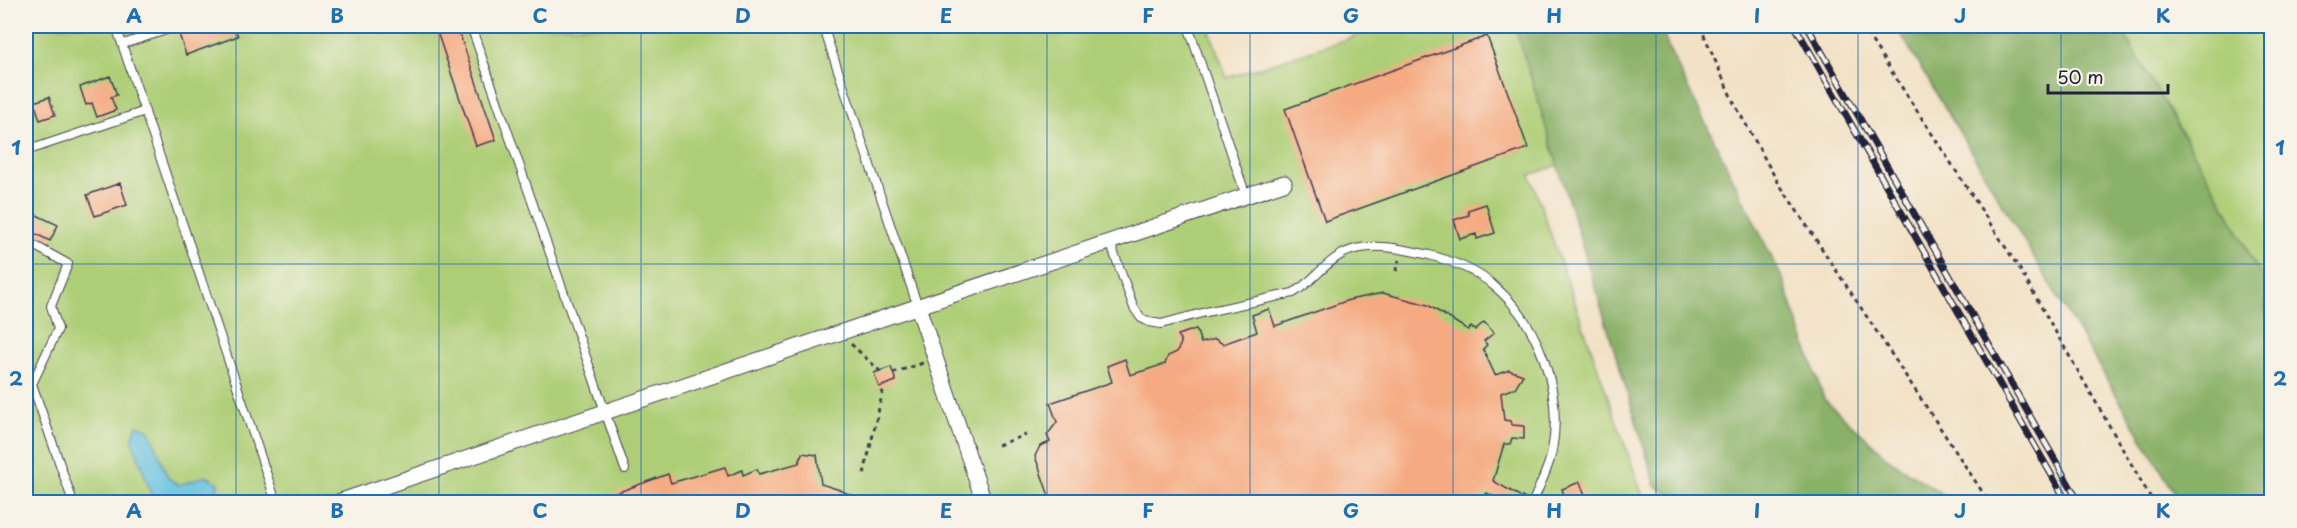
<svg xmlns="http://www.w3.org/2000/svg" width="2297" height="528" font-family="'Playpen Sans',sans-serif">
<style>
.green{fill:#adce76;stroke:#687858;stroke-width:1.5}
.forest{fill:#8ab167;stroke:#566a51;stroke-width:1.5}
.water{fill:#64c1e2;stroke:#43728e;stroke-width:1.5}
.building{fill:#f5aa81}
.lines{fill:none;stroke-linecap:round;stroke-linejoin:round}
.lane-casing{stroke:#413f50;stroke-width:10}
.street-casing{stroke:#413f50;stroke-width:17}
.path{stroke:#413f50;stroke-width:3;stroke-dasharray:4.5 4.5;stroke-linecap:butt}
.lane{stroke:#fff;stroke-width:8}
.street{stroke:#fff;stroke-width:15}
.rail-casing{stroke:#22223b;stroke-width:7}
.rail{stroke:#f7f3e8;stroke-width:4.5;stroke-dasharray:14;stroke-linecap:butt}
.grid{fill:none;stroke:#1f6fb2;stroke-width:1.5;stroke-opacity:0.55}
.neatline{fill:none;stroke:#1f6fb2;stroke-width:2}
.grid-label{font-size:20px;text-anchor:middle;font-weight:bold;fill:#1f6fb2}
</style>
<rect width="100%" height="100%" fill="#f7f3e8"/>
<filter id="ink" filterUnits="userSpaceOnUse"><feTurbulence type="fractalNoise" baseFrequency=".0167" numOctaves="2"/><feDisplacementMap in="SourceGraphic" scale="12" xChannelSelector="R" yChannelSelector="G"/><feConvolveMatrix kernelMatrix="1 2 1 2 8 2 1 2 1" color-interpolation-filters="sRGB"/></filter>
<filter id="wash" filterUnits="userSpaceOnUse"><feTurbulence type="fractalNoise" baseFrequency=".008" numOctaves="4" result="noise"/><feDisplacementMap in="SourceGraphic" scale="24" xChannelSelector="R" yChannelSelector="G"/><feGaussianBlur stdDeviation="1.35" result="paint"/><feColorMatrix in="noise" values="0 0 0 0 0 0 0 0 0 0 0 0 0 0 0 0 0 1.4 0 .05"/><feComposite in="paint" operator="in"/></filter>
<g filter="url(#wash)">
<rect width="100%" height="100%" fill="#f2e1c5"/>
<path class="green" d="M26 26H1208L1227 78 1387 26H1547L1591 154 1530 175 1645 502H26Z
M2119 26H2271V321L2265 310 2267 288 2222 201Z"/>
<path class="forest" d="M1515 26H1661L1668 47 1784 282 1824 399 1891 461 1955 502H1681L1656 486Z
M1896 26H2119L2222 201 2267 288 2265 310 2272 321 2271 502H2180Z"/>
<path class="water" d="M137 425 150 430 168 478 179 485 206 476 219 483 214 496 196 502H154L132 439Z"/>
<g id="blocks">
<path class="building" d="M204 26H234L238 36 186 55 179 34Z
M435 26H457L496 140 476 146Z
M1487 36 1528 148 1325 221 1285 109Z
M110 76 117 95 111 97 116 110 97 117 92 103 86 105 80 87Z
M49 97 55 115 40 120 34 102Z
M120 183 127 205 95 216 87 195Z
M1486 204 1495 233 1477 239 1476 234 1460 239 1454 220 1469 215 1468 210Z
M26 210 58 225 50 241 26 229Z
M1383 293 1428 305 1468 330 1471 327 1475 330 1484 322 1494 333 1484 341 1487 345 1483 349 1495 375 1509 370 1523 375 1515 388 1501 393 1504 420 1511 421 1512 425 1524 426V439L1512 438 1510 444H1504L1493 481 1527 500V502H1504L1487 493 1479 502H1051L1035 456 1040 446 1050 442 1047 435 1057 422 1050 403 1112 382 1107 366 1125 359 1130 375 1165 364 1168 356 1177 352 1181 343 1178 335 1196 329 1201 343 1215 339 1223 344 1257 332 1252 315 1269 309 1275 326 1349 300Z
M891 367 896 381 879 387 874 373Z
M802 453 817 455 821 484 840 490 865 502H595L594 501 668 474 671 483 725 467 728 476 742 470 743 475 757 469 759 474 799 463Z
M1580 482 1587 502H1566L1562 489Z"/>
</g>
</g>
<g filter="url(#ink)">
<use href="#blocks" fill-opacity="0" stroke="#413f50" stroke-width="1.5"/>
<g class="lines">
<g class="lane-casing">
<path id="lane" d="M116 26 276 502
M471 26 625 469
M823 26 918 307
M1188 26 1246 196
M123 44 179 26
M26 151 145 111
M26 241 68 264 51 306 58 329 32 384 73 502
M1110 242 1134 308 1141 318 1149 322 1161 324 1206 312 1293 293C1314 282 1328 257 1352 250 1378 243 1403 249 1429 255 1450 260 1478 271 1494 286 1540 324 1563 393 1552 451 1549 468 1539 486 1533 502"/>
</g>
<g class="street-casing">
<path id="street" d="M918 307 984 502
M338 502 1284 183"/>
</g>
<path class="path" d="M1700 26 1733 101 1776 179 1989 502
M1862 26 2019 268 2153 502
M1396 271 1399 260
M851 344 880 371
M893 373 923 363
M998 445 1026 435
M864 474 884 386"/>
<use href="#lane" class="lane"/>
<use href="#street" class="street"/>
<g class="rail-casing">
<path id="rail" d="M1795 26 2067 502
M1807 26 2079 502"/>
</g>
<use href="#rail" class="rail"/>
</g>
</g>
<path class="grid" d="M236 26V502M439 26V502M641 26V502M844 26V502M1047 26V502M1250 26V502M1453 26V502M1656 26V502M1858 26V502M2061 26V502M26 264H2272"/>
<rect width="2297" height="528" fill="none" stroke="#f7f3e8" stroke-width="66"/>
<path d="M2048 84v9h120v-9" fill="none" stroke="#22223b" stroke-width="3"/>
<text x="2057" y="84" font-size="18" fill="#22223b" stroke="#f7f3e8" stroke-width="4.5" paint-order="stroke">50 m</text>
<rect x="33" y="33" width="2231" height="462" class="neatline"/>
<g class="grid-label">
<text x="134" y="23">A</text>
<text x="337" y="23">B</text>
<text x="540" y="23">C</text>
<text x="743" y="23">D</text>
<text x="946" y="23">E</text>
<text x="1148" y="23">F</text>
<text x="1351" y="23">G</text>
<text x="1554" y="23">H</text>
<text x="1757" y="23">I</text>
<text x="1960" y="23">J</text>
<text x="2163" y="23">K</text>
<text x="16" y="155">1</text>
<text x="2280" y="155">1</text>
<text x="16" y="386">2</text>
<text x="2280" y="386">2</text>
<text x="134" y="518">A</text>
<text x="337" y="518">B</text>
<text x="540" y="518">C</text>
<text x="743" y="518">D</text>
<text x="946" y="518">E</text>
<text x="1148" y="518">F</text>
<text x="1351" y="518">G</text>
<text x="1554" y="518">H</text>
<text x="1757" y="518">I</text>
<text x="1960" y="518">J</text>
<text x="2163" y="518">K</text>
</g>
</svg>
